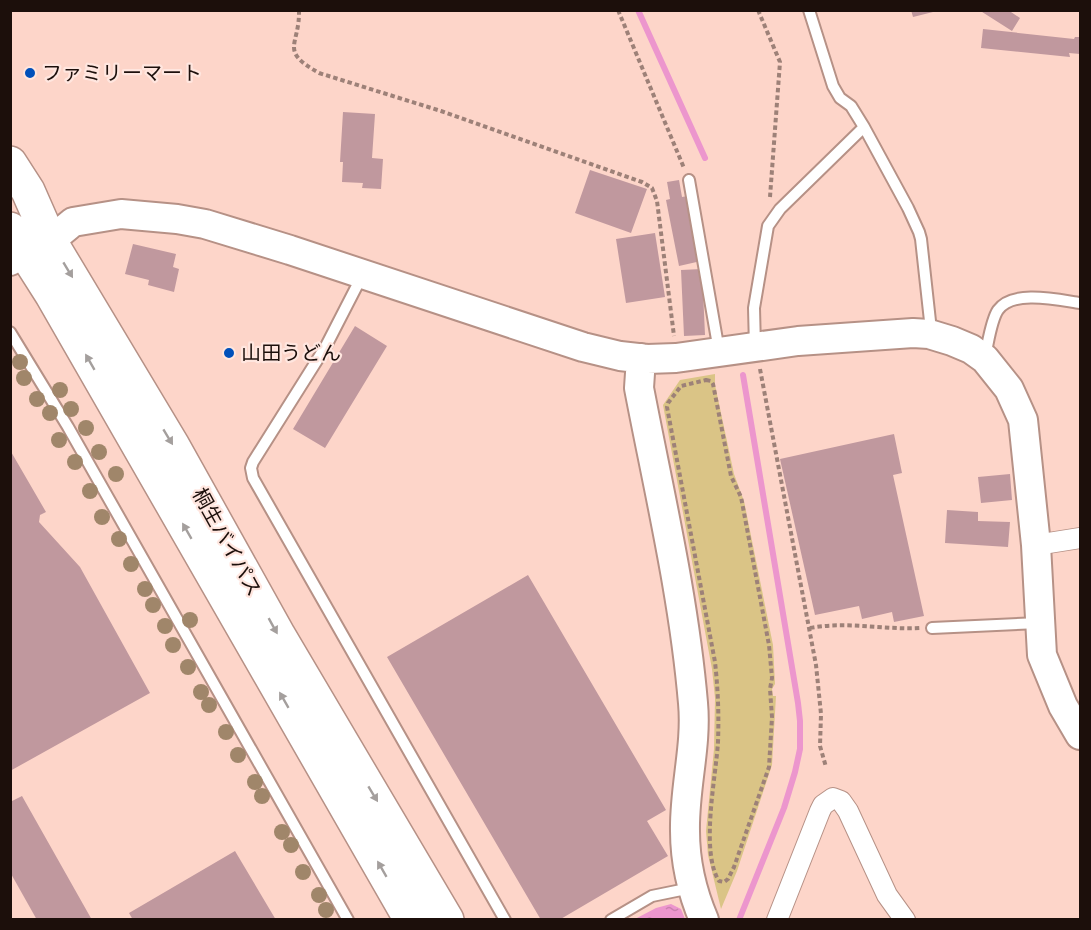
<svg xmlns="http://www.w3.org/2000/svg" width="1091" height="930" font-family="Inter,'Noto Sans JP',sans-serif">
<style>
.park{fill:#dac486}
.water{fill:url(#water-ripples)}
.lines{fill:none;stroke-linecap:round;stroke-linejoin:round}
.stream{stroke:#ec96cd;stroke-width:6}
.building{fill:#c0989e}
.lane-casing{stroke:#b69186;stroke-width:14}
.street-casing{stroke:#b69186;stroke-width:22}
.secondary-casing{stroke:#b69186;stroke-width:32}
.highway-casing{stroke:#b69186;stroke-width:36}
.path{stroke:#9d8178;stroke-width:4;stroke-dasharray:4.5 3;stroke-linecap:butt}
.lane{stroke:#fff;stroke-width:10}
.street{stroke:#fff;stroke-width:20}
.secondary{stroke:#fff;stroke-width:28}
.highway{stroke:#fff;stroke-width:33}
.tree{fill:#a0866a}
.oneway{fill:#a49f9d}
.poi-dot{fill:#0050ba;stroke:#ffe6df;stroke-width:2}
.labels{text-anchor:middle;stroke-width:4.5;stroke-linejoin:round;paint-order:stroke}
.poi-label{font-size:20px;fill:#1c0f0b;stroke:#ffe6df;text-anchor:start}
.street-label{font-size:20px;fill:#1c0f0b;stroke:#ffe6df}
</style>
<defs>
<pattern id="water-ripples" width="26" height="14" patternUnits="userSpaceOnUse" patternTransform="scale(1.5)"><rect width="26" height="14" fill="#ec96cd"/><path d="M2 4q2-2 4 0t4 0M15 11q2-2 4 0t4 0" fill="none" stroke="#ca80af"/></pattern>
</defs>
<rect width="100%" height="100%" fill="#fdd5c9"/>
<path class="park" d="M715 374V385L734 474 744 501 773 645 775 684 772 689 773 696H776L772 765 737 871 721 909 708 855 706 831 714 749 715 698 712 669 663 405 680 380Z"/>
<path class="water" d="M671 904 681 909 685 919H635L656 908Z"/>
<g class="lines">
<path class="stream" d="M638 10 705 158
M739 920 784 808 795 772 800 749V721L798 703 743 375"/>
</g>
<path class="building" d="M911 10H937V11L913 17Z
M979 10H1008L1020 18 1012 31Z
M983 29 1074 39 1075 37H1080V54L1069 53 1070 57 981 48Z
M343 112 375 114 372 158 383 159 381 189 362 188 363 183 342 182 343 162H340Z
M590 170 647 189 631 233 575 213Z
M679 180 682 197 688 196 701 261 679 266 666 200 670 199 667 182Z
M655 233 665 297 626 303 616 239Z
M133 244 176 254 173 267 179 269 174 292 148 285 149 280 125 274Z
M702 269 705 335 684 336 681 270Z
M355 326 387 346 325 448 293 429Z
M894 434 902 473 893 475 924 616 894 622 892 612 862 619 859 606 815 615 780 459Z
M10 450 46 512 40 515 39 522 80 567 150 693 10 771Z
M1010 474 1012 500 981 503 978 477Z
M947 510 978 512V521L1010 522 1008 547 945 543Z
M528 575 666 810 647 821 668 856 559 920H541L387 657Z
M22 796 92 920H37L10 872V802Z
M235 851 276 920H133L129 913Z"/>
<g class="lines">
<g class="lane-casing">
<path id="lane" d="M809 10 833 86 840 98 851 106 864 127 908 208 919 232 921 239 930 321 929 334
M689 180 719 351
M363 274 326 346 253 462 251 468 253 478 505 920
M10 332 68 427 348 920
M755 347 754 308 768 226 780 209 864 127
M985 356C988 344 991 320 998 310 1013 289 1059 300 1080 303
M932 628 1039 623
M611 920 652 896 691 888"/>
</g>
<g class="street-casing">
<path id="street" d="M1036 545 1080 538
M777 920 820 811 823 805 833 798 841 801 848 811 887 895 905 920"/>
</g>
<g class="secondary-casing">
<path id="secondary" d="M10 261 50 241 73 222 121 214 177 219 205 224 290 250 583 347 620 356 647 359 676 358 798 341 913 333 929 334 952 341 971 349 985 359 1009 389 1023 420 1036 545 1042 655 1063 706 1080 735
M641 358 639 388C659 492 684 597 693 703 697 746 684 788 685 831 685 861 692 892 704 920"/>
</g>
<g class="highway-casing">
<path id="highway" d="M10 163 28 191 50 241 173 446 279 636 447 920
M10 229 52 295 411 920"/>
</g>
<path class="path" d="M299 10C300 46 278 50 319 73L441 111 642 182 652 188 657 201 674 336
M618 10 684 168
M758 10 780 62 770 197
M760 369 816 665 821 714 820 746 826 767
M706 380 711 381 713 384 731 476 741 497 769 645 772 678 770 689 772 717 769 767 734 867 728 879 724 882 719 881C700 851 716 777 718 742 719 715 718 689 715 662L667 407 668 403 681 386Z
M810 628C846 621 884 630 920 628"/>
<use href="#lane" class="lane"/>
<use href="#street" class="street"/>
<use href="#secondary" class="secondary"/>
<use href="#highway" class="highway"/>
</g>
<g class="tree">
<circle cx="20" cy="362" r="8"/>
<circle cx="24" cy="378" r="8"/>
<circle cx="60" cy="390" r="8"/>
<circle cx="37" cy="399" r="8"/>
<circle cx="71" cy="409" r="8"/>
<circle cx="50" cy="413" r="8"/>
<circle cx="86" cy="428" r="8"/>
<circle cx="59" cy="440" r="8"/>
<circle cx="99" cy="452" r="8"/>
<circle cx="75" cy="462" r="8"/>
<circle cx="116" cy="474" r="8"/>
<circle cx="90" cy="491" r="8"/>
<circle cx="102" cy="517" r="8"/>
<circle cx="119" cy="539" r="8"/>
<circle cx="131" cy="564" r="8"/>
<circle cx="145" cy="589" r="8"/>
<circle cx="153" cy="605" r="8"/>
<circle cx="190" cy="620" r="8"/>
<circle cx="165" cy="626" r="8"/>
<circle cx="173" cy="645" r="8"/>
<circle cx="188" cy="667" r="8"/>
<circle cx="201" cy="692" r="8"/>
<circle cx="209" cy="705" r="8"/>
<circle cx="226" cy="732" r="8"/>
<circle cx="238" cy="755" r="8"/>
<circle cx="255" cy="782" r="8"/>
<circle cx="262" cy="796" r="8"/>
<circle cx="282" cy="832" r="8"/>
<circle cx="291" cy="845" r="8"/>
<circle cx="303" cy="872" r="8"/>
<circle cx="319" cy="895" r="8"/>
<circle cx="326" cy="910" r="8"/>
</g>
<defs><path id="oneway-solid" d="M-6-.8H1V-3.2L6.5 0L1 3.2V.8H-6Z" transform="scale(1.5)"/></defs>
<g class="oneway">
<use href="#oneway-solid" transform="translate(68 270) rotate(59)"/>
<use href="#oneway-solid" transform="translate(90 362) rotate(-120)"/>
<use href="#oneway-solid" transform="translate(168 437) rotate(59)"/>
<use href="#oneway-solid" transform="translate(187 531) rotate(-120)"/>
<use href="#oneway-solid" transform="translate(273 626) rotate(61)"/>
<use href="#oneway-solid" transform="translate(284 700) rotate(-120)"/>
<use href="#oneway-solid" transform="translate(373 794) rotate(59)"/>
<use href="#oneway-solid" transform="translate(382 869) rotate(-120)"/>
</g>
<g class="poi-dot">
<circle cx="30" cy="73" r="6"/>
<circle cx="229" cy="353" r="6"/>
</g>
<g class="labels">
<g class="poi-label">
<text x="42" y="80">ファミリーマート</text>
<text x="241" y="360">山田うどん</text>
</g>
<g class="street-label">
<text transform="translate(227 542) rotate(61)" y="7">桐生バイパス</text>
</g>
</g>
<rect width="1091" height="930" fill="none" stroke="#1c0f0b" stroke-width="24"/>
</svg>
